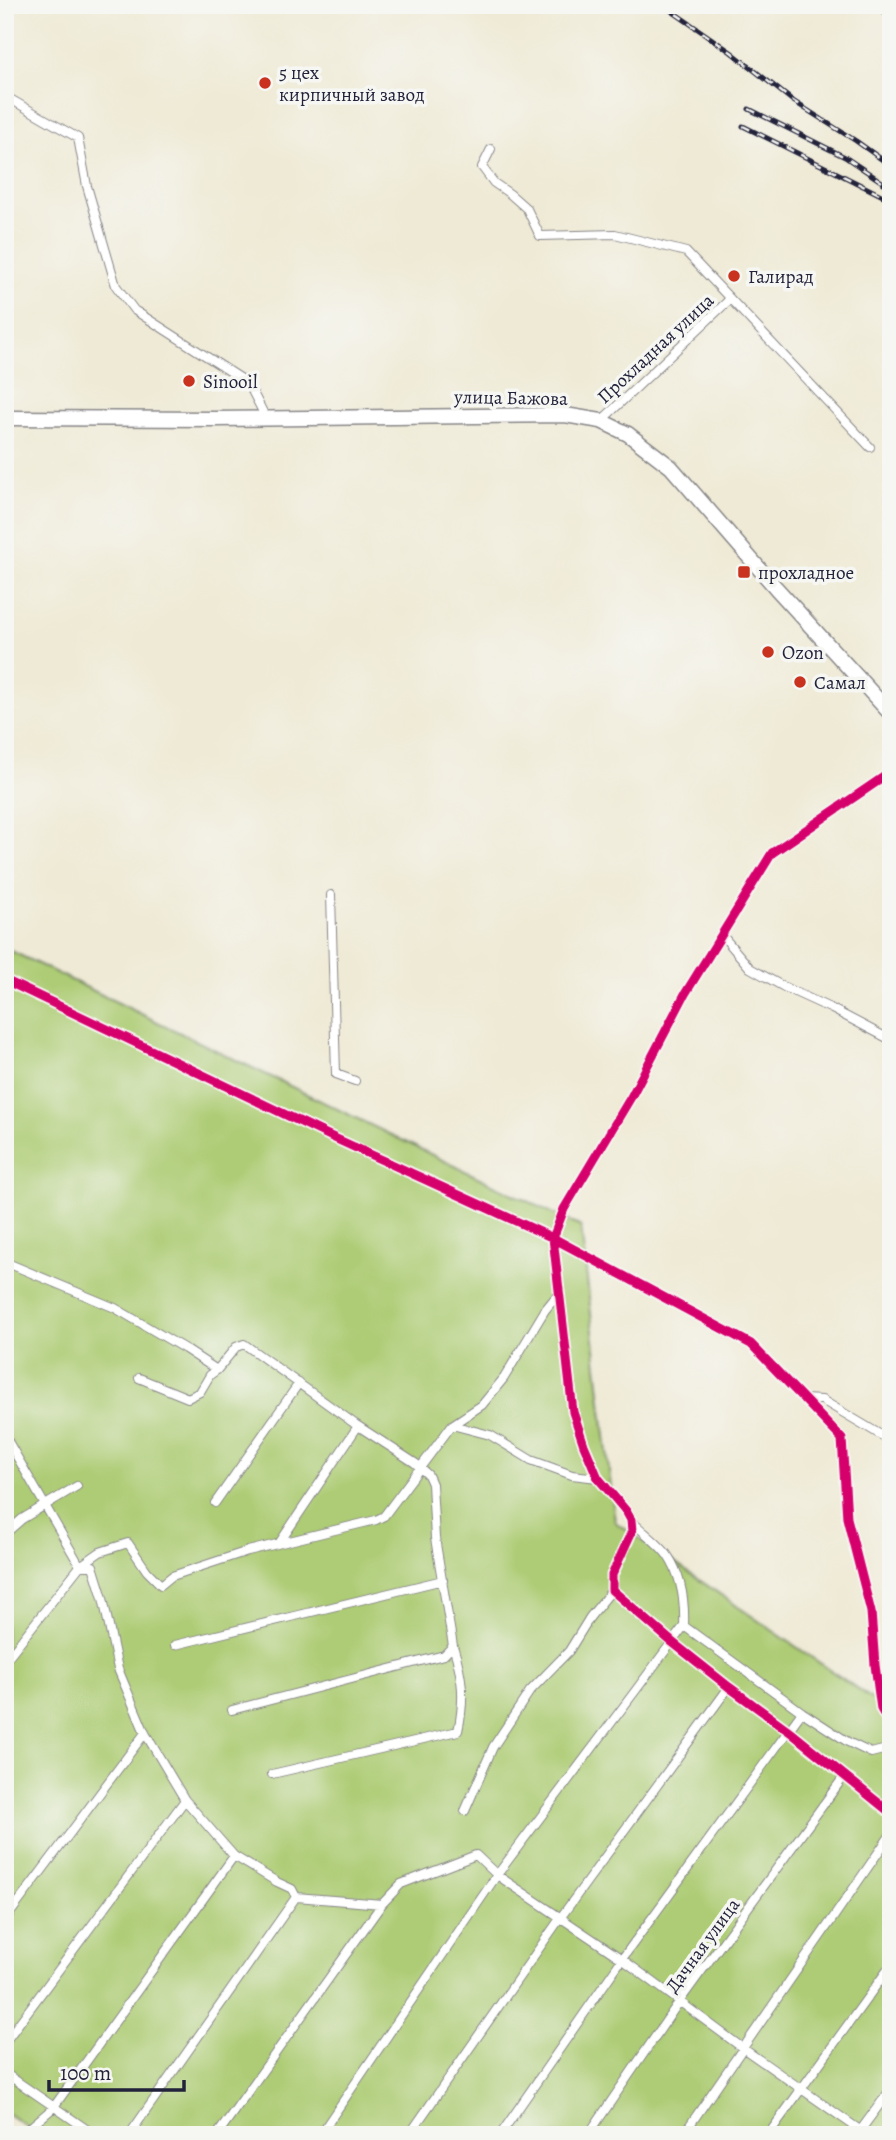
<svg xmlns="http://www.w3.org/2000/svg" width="896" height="2140" font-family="Alegreya,serif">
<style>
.green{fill:#adcc74;stroke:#687758;stroke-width:2}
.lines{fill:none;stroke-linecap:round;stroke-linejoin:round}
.minor-casing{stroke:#888688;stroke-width:10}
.trunk-casing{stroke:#888688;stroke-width:17}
.minor{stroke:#fff;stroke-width:8}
.trunk{stroke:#fff;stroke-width:14}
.rail-casing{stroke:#22223b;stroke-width:5}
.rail{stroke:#f6f6f2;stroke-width:2.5;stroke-dasharray:8;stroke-linecap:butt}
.cycleway-casing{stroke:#f6f6f2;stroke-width:13}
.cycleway{stroke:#d6006c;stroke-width:9}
.poi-dot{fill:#c8321e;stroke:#f6f6f2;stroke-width:2.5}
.labels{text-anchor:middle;stroke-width:7;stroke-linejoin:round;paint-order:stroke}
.poi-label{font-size:19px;fill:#22223b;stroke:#f6f6f2;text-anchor:start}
.street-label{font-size:19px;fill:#22223b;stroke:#f6f6f2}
</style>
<rect width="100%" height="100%" fill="#f6f6f2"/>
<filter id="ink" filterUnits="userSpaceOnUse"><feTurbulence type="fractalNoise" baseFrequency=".0143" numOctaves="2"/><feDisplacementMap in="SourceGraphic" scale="14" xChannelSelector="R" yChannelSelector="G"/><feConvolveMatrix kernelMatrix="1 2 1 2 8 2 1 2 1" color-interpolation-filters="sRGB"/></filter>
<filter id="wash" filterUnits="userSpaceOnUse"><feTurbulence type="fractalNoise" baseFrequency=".00686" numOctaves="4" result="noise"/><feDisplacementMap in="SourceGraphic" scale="28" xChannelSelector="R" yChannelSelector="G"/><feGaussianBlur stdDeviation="1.57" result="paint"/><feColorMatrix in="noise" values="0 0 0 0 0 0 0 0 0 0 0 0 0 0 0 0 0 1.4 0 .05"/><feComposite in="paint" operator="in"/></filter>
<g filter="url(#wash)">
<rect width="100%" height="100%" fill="#efead5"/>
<path class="green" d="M5 948 581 1227 615 1522 891 1712V2135H39L5 2112Z"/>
</g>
<g filter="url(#ink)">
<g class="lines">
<g class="minor-casing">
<path id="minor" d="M878 5 891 15
M5 96 78 138 87 186 116 286 134 310 248 383 266 418
M491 149 482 167 494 183 510 194 527 209 540 236 615 234 686 252 870 447
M601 421 730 299
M891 772 772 853 685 994 631 1097 564 1209 553 1238 573 1412 584 1445 598 1478 626 1511 631 1520 632 1531 612 1575V1590L672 1642 729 1687 789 1731 891 1813
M331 895 336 1074 355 1081
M722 935 750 968 784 987 832 1009 891 1040
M5 980 330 1136 553 1238 751 1344 842 1439 847 1518 871 1612 875 1665 881 1709 891 1726
M5 1262 115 1308 185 1349 217 1370 236 1347 244 1344 355 1424 415 1463 428 1475 432 1484 435 1538 453 1646 444 1655 232 1710
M139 1378 188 1398 200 1392 210 1375 217 1370
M804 1399 822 1400 891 1441
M452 1425 490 1435 531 1460 572 1475 598 1478
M5 1436 80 1566H93L103 1598 118 1669 145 1733 185 1800 234 1856 277 1882 292 1889 296 1897 382 1904 401 1884 476 1855 497 1875 622 1959 744 2049 867 2135
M215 1503 299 1383
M5 1534 22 1519 77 1486
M280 1542 358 1426
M175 1645 443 1580
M5 1661 80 1566 100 1552 128 1543 147 1571 161 1585 172 1576 248 1551 376 1520 384 1516 452 1425 482 1405 504 1378 545 1310 559 1293
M802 1712 848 1742 871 1753 891 1748
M272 1774 458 1731C465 1699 463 1677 453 1646
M465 1811 493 1747 530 1691 569 1651 590 1617 612 1590
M5 1920 145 1733
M5 2042 185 1800
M5 2073 95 2135
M21 2135 53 2108 234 1856
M129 2135 296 1897
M217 2135 382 1904
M320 2135 497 1875 684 1626C685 1602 682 1577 668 1556 660 1544 641 1531 631 1520
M409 2135 561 1917 729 1687
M500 2135 622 1959 802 1712 684 1626
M588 2135 679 2002 845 1775
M683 2135 891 1834
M768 2135 891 1965
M857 2135 891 2089"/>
</g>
<g class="trunk-casing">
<path id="trunk" d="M5 418 215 419 565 415 601 421 628 434 671 467 776 588 891 714"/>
</g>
<use href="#minor" class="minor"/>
<use href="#trunk" class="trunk"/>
<g class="rail-casing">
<path id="rail" d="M663 5 731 52 793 101 856 141 891 166
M749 109 845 157 891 188
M743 126 891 200"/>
</g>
<use href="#rail" class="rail"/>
<g class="cycleway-casing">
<path id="cycleway" d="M891 772 772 853 685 994 631 1097 564 1209 553 1238 573 1412 584 1445 598 1478 626 1511 631 1520 632 1531 612 1575V1590L672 1642 729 1687 789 1731 891 1813
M5 980 330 1136 553 1238 751 1344 842 1439 847 1518 871 1612 875 1665 881 1709 891 1726"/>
</g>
<use href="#cycleway" class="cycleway"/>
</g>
</g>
<g class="poi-dot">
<circle cx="265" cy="83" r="7"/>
<circle cx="734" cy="276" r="7"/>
<circle cx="189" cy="381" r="7"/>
<rect x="737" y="565" width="14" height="14" rx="3.5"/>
<circle cx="768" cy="652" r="7"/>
<circle cx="800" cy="682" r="7"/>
</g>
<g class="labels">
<g class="poi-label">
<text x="279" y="79">5 цех<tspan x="279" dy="22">кирпичный завод</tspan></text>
<text x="748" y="283">Галирад</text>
<text x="203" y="388">Sinooil</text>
<text x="758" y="579">прохладное</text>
<text x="782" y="659">Ozon</text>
<text x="814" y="689">Самал</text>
</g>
<g class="street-label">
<text transform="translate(655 348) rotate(-43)" y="7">Прохладная улица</text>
<text transform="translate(511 397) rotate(1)" y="7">улица Бажова</text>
<text transform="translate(702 1945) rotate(-54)" y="7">Дачная улица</text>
</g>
</g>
<rect width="896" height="2140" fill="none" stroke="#f6f6f2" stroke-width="28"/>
<path d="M49 2080v10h135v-10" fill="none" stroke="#22223b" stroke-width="3.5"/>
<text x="60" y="2080" font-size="21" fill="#22223b" stroke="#f6f6f2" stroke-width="5" paint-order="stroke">100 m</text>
</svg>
